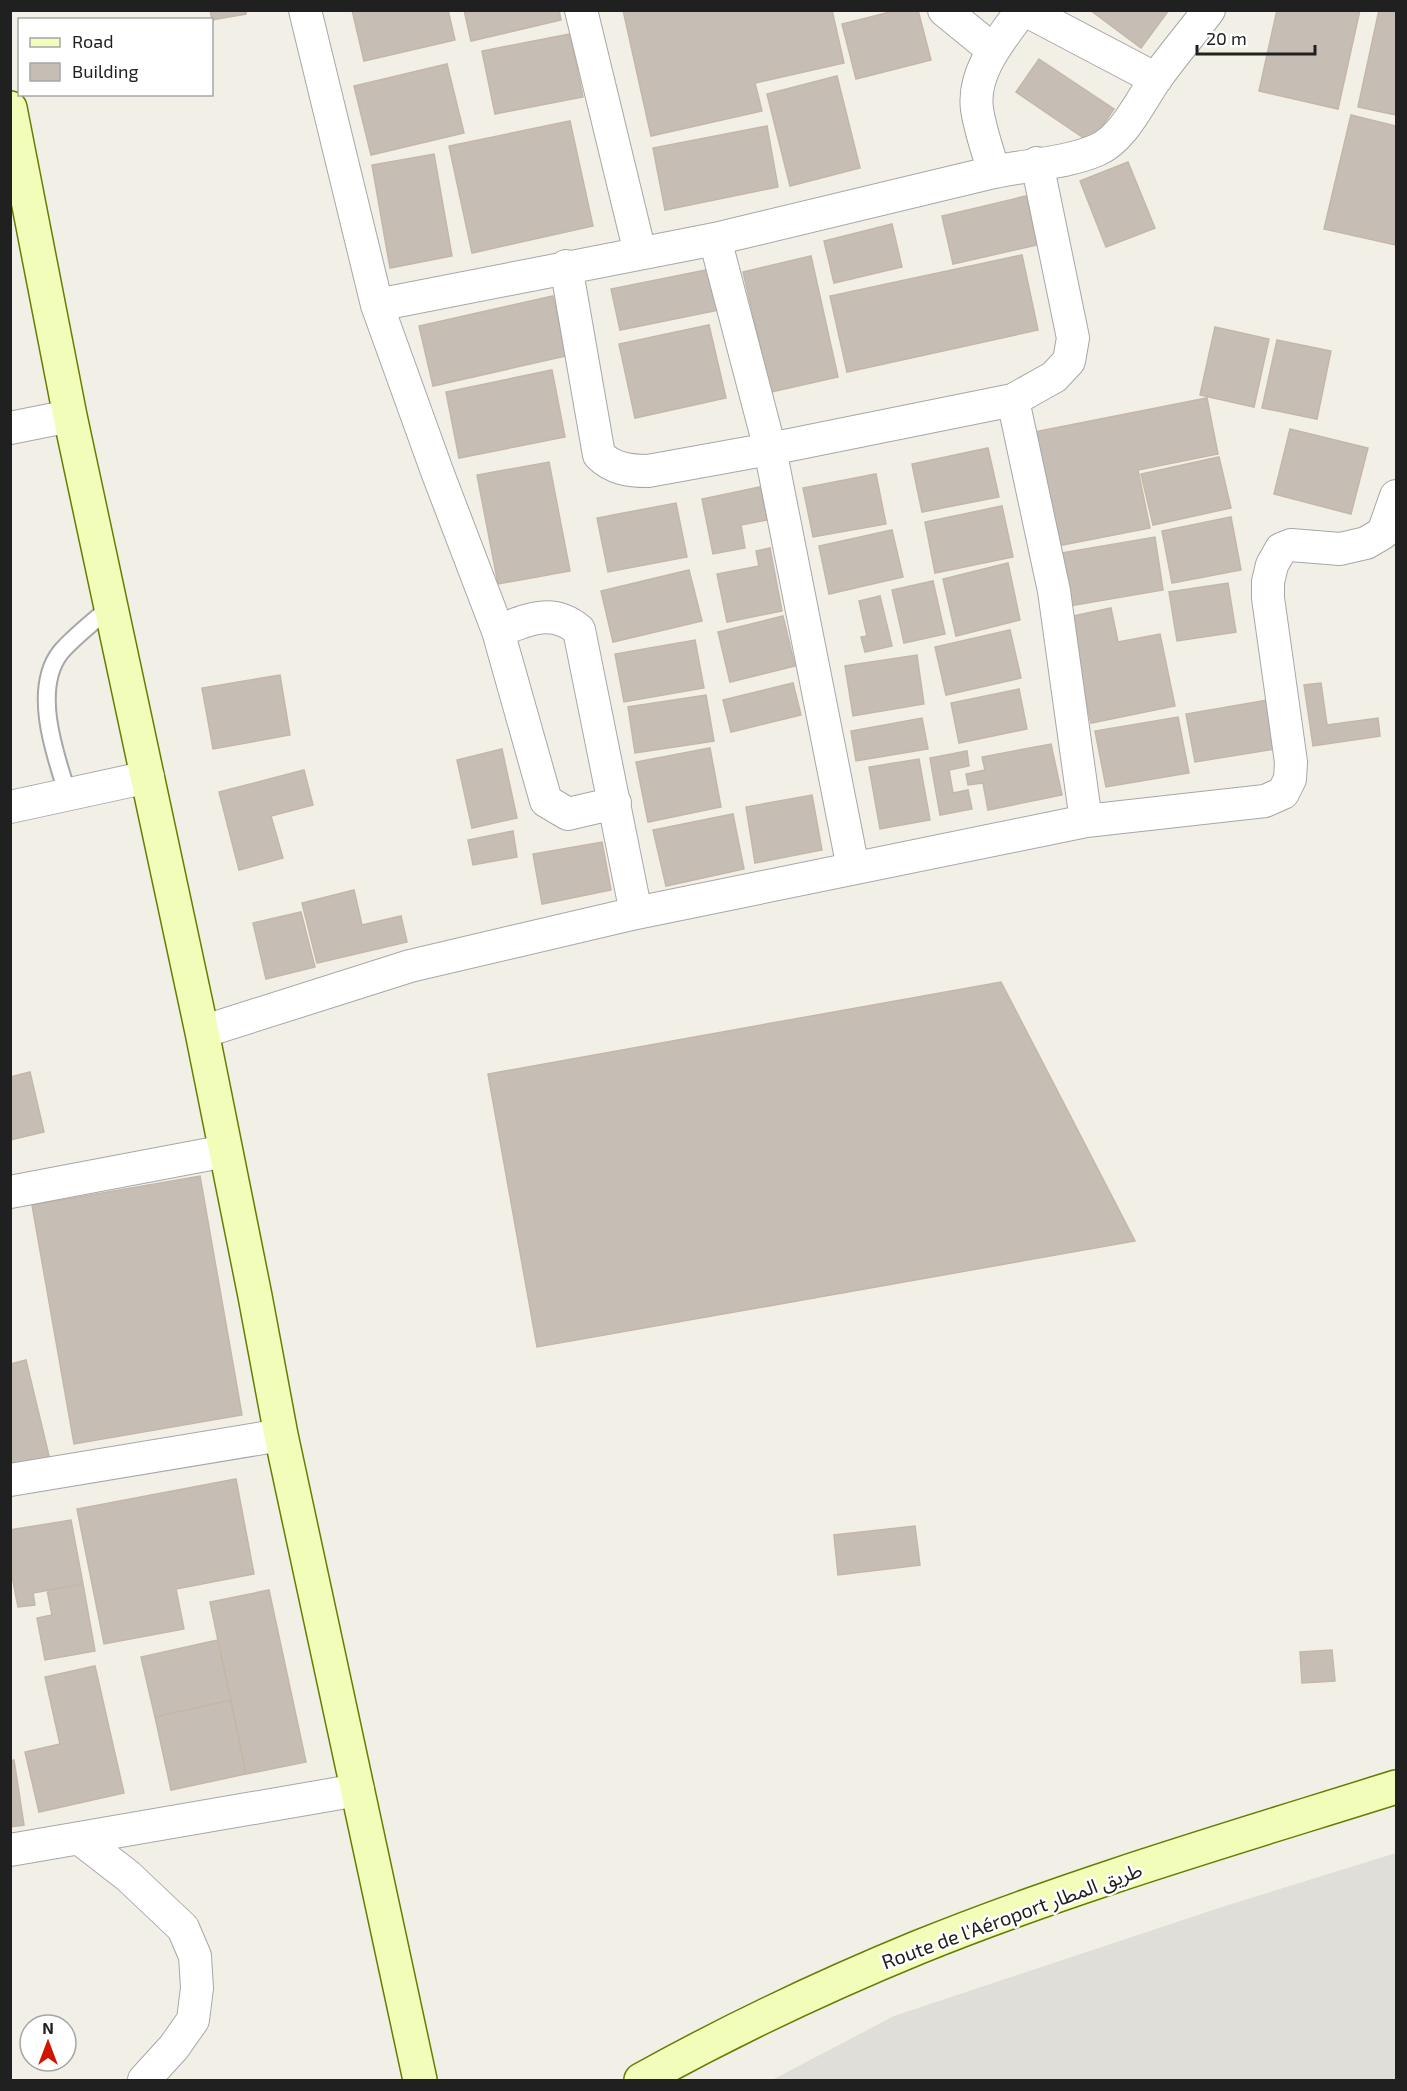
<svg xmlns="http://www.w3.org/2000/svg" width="1407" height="2091" font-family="'Exo 2','Noto Sans Arabic',sans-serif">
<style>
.airport{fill:#e0ded8}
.building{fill:#c6beb5;stroke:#c4b7a8;stroke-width:1.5}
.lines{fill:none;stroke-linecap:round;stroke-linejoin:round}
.lane-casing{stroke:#a7a7a7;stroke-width:20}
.street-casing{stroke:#a7a7a7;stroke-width:34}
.secondary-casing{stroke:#647f00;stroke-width:36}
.lane{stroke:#fff;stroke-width:16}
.street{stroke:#fff;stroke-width:32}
.secondary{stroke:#f2fdb9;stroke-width:33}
.labels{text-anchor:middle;stroke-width:5;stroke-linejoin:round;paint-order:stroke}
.street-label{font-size:20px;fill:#202020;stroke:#fff}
</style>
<rect width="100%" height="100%" fill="#f1efe6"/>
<path class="airport" d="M1396 1853V2080H772L894 2016 1228 1905Z"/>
<path class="building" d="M210 10H246V14L212 20Z
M352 10H448L455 40 364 61Z
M464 10H559L561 20 471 41Z
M623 10H832L844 63 755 83 762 111 651 136Z
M898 10H918L931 60 856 79 842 24Z
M1090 10H1169L1141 48Z
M1277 10H1360L1338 109 1259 91Z
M1379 10H1396V115L1358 107Z
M570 34 583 97 495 114 482 51Z
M1039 59 1114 109 1091 143 1016 92Z
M447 64 464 133 371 155 354 86Z
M837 76 860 168 790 186 767 94Z
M1351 115 1396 126V245L1324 229Z
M570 121 593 226 472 253 449 146Z
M767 126 778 187 665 210 653 148Z
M434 154 452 256 390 268 372 165Z
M1128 162 1155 228 1106 247 1080 181Z
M1026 196 1037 245 953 264 942 216Z
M892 224 902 267 834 283 824 241Z
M1022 255 1038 330 847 372 830 296Z
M811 256 838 377 771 392 743 272Z
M716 268 724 309 620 330 611 289Z
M553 296 566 356 433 386 419 326Z
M709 325 726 398 635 418 619 344Z
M1215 327 1269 339 1254 407 1200 395Z
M1277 340 1331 351 1317 419 1262 408Z
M552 370 565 437 459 458 446 392Z
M1207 398 1218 454 1138 470 1150 528 1052 547 1029 433Z
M1290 429 1368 448 1351 514 1274 494Z
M988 448 999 497 922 512 912 464Z
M1219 457 1231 508 1153 525 1141 474Z
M549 462 570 571 498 584 477 475Z
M876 474 886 524 813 537 803 488Z
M760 487 767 520 741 525 745 548 713 554 702 499Z
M676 503 687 557 608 572 597 518Z
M1002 506 1013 557 935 573 925 522Z
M1231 517 1241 570 1172 583 1162 531Z
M892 530 903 577 829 594 819 546Z
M1155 537 1163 590 1070 606 1061 553Z
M770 548 782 611 727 622 717 574 759 566 756 551Z
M1008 563 1020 620 956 636 943 579Z
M689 570 702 621 613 642 601 591Z
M933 581 945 634 904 643 892 590Z
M1228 583 1236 632 1177 641 1169 592Z
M880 596 892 646 865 652 861 637 867 636 859 601Z
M1111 608 1118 642 1160 634 1175 706 1091 723 1068 617Z
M783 616 795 666 730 682 718 632Z
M1010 630 1021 678 946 695 935 647Z
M695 640 704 688 624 702 615 654Z
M917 655 924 704 853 716 845 666Z
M280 675 290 735 213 749 202 688Z
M793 683 801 715 731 732 723 700Z
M1321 683 1327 725 1378 718 1380 736 1313 746 1304 685Z
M1019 689 1027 729 959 743 951 703Z
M706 695 714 741 635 753 628 707Z
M1274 699 1282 748 1195 762 1186 714Z
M1178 717 1189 773 1106 787 1095 731Z
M922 718 928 749 856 761 851 731Z
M1051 744 1062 795 988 810 983 783 968 785 966 774 985 770 982 757Z
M710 748 721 807 648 822 636 762Z
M502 749 517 818 472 828 457 760Z
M967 751 969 766 949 770 953 793 968 790 972 809 940 815 930 758Z
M919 759 930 820 880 829 869 767Z
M304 770 313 805 271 816 283 858 239 870 219 792Z
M812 795 822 850 755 863 746 807Z
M733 814 744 869 666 886 653 830Z
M513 831 517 857 473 865 468 840Z
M602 842 611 890 542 904 533 854Z
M354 890 362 925 401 916 407 942 317 963 302 903Z
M301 912 315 967 266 979 253 923Z
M1001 982 1135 1241 537 1347 488 1074Z
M30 1072 44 1132 10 1140V1077Z
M200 1176 242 1415 74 1444 32 1205Z
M26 1360 50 1460 10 1469V1364Z
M236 1479 254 1574 176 1589 184 1629 104 1644 77 1509Z
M71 1520 83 1584 33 1593 35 1605 18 1607 10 1566V1530Z
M915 1526 920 1565 838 1575 834 1535Z
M83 1584 95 1651 45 1660 37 1618 52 1615 47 1590Z
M269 1590 306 1762 246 1774 210 1602Z
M218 1640 231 1700 155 1717 141 1657Z
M1332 1650 1335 1681 1302 1683 1300 1652Z
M95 1666 124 1793 39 1812 25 1752 60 1744 45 1677Z
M231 1700 246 1774 171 1790 155 1717Z
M14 1760 24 1825 10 1827V1761Z"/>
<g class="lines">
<g class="lane-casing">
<path id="lane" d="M68 795C55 755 32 690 60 653 71 639 97 619 111 606"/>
</g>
<g class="street-casing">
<path id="street" d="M305 10 377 305 438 474 498 631 546 801 568 814 615 803
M581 10 640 253
M944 10 993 50
M1025 10 1156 79
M994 172C988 152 980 130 977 109 972 72 1001 39 1022 10
M715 239 770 449 853 868
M566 266 599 455C613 469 630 471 648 471L770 449 1013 400 1054 377 1069 361 1073 338 1037 163
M377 305 715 239 994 172C1027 165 1067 163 1097 150 1123 139 1140 102 1155 80 1172 56 1191 34 1209 10
M1013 400 1054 591 1086 821
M10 428 70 416
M498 631C528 620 552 607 579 630L636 913
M10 807 148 777
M202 1032 410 966 636 913 1086 821 1265 801 1283 793 1290 779 1291 762 1268 598V582L1272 565 1281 549 1291 545 1340 549 1366 543 1383 533 1396 496
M10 1192 226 1151
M10 1480 281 1435
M79 1838 128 1876 183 1928 195 1956 197 1988 193 2020 174 2047 144 2080
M10 1850 358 1790"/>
</g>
<g class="secondary-casing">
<path id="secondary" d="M10 108 70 416 202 1032 255 1296 281 1435 420 2080
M641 2080C731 2030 824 1986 919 1947 1075 1884 1237 1837 1396 1787"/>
</g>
<use href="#lane" class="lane"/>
<use href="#street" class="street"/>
<use href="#secondary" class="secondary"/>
</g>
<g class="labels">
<g class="street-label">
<text transform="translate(1012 1916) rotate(-20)" y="7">Route de l'Aéroport طريق المطار</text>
</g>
</g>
<rect width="1407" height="2091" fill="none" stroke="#202020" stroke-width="24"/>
<rect x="18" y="18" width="195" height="78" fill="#ffffff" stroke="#a6a6a6" stroke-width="1.5"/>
<rect x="30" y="38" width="30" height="9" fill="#f2fdb9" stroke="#a6a6a6" stroke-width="1.5"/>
<text x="72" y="48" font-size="18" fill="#202020">Road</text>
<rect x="30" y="63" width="30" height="18" fill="#c6beb5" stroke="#a6a6a6" stroke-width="1.5"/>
<text x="72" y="78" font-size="18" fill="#202020">Building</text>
<g transform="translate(48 2043)"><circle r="28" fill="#ffffff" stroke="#a6a6a6" stroke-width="1.5"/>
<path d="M0-4.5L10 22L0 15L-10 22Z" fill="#d11600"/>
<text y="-9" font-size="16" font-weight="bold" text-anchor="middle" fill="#202020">N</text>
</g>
<path d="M1197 45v9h118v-9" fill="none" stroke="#202020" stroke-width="3"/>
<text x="1206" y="45" font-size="18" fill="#202020" stroke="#ffffff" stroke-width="4.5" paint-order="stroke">20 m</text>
</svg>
